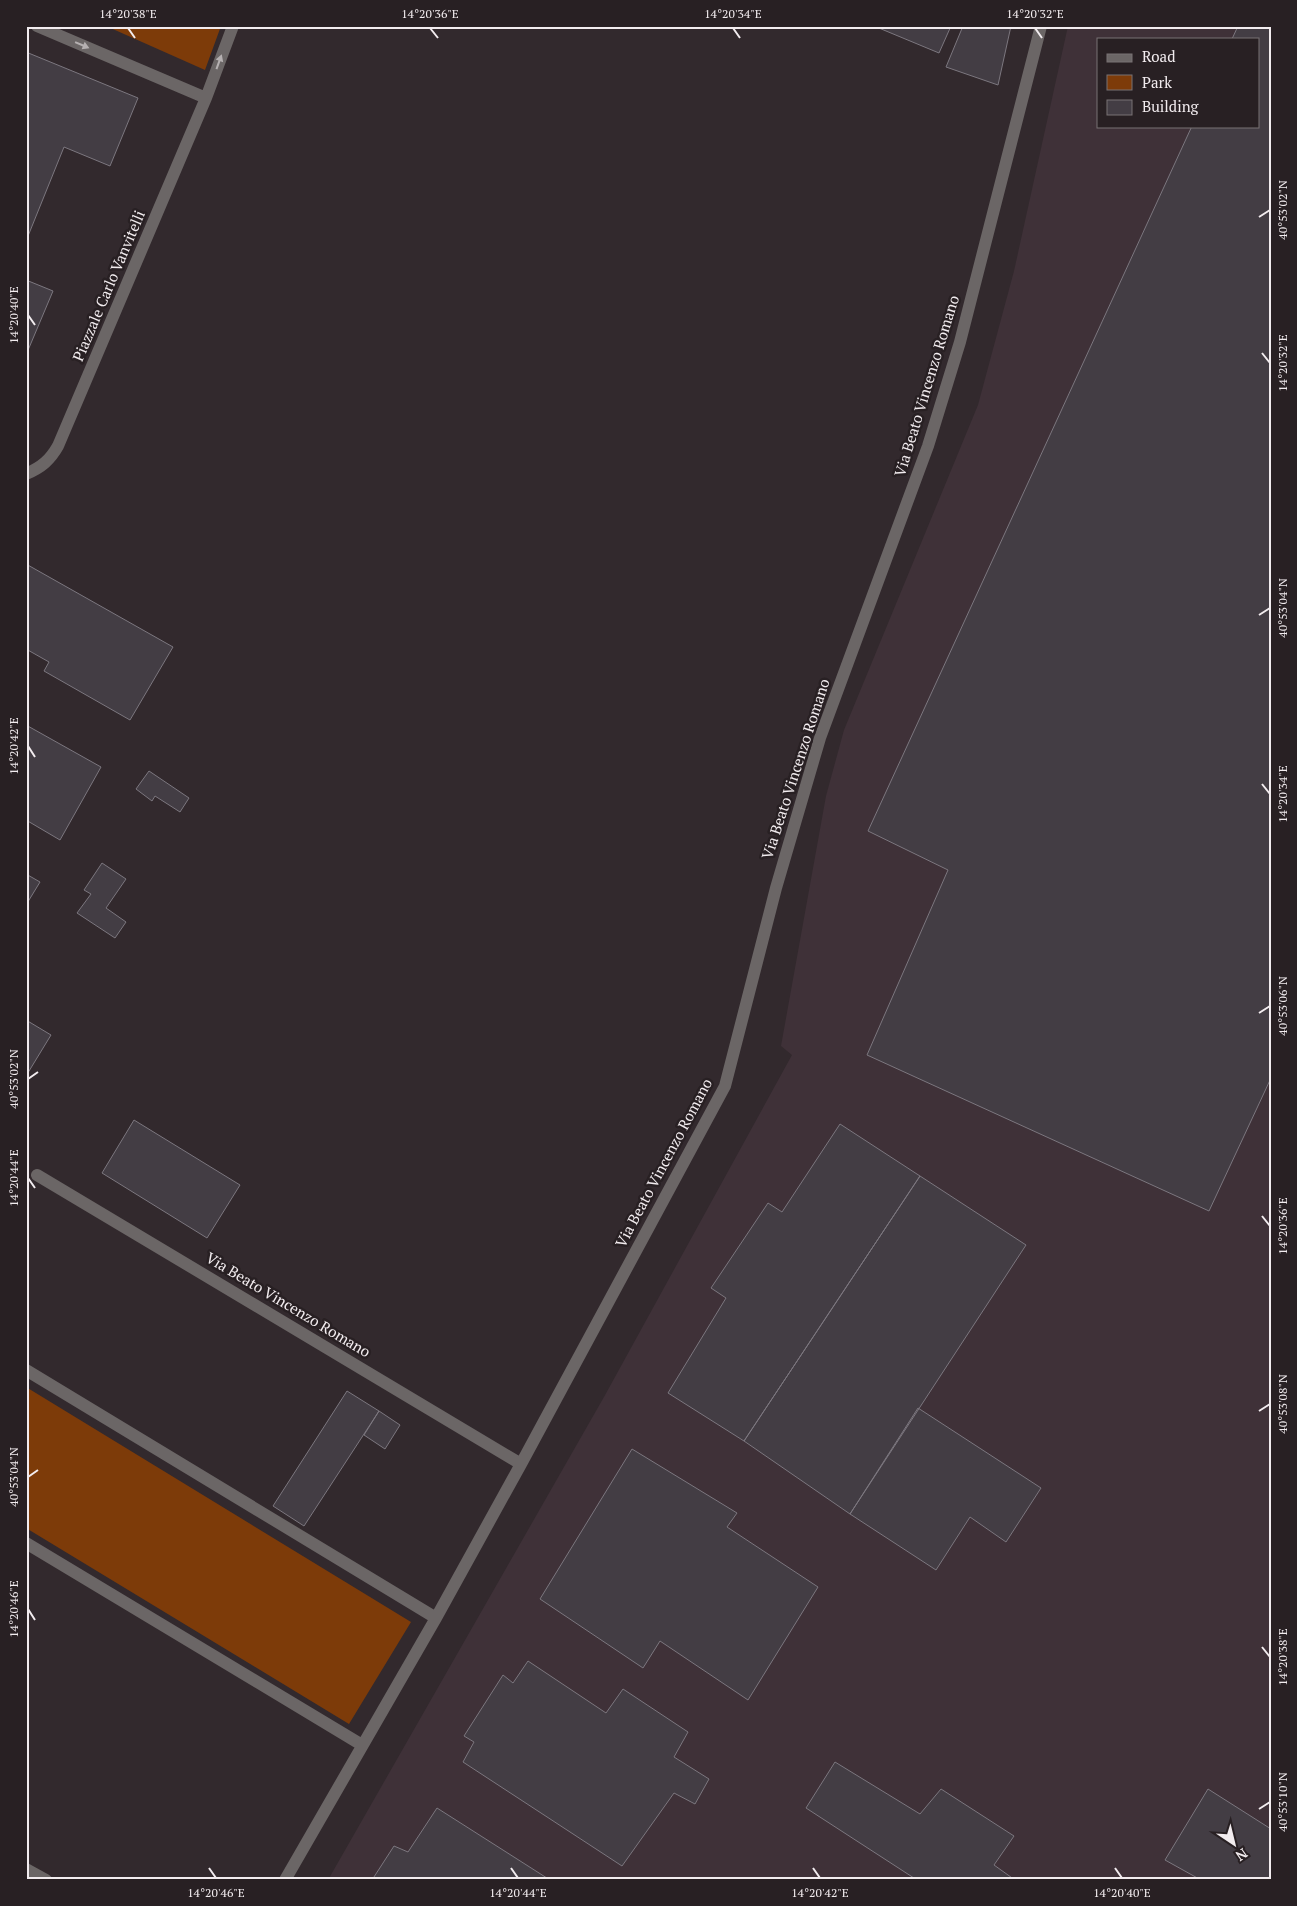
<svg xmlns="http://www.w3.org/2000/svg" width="1297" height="1906" font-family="'PT Serif',serif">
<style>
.built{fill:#3f3138;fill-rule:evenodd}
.green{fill:#7d3b09}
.building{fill:#433d44;stroke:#7c777f}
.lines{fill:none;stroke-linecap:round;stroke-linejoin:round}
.minor{stroke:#6b6666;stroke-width:12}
.oneway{fill:#b5b0b1}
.ticks{fill:none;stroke:#f2ecef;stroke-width:2}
.labels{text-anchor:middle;stroke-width:5;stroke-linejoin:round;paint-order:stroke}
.street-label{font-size:15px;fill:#f2ecef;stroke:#282023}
.neatline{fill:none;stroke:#f2ecef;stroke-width:2}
.ticks-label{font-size:12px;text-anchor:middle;fill:#f2ecef}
</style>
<rect width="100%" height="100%" fill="#32292d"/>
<path class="built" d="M1068 26H1271V1880H328L604 1397 792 1055 781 1046 826 796 844 730 978 405 1014 271ZM1098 39H1258V126H1098Z"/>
<path class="green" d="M106 26H221L205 70Z
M26 1387 411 1622 349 1724 26 1528Z"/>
<path class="building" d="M874 26H951L939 53Z
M963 26H1011L998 85 946 67Z
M1238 26H1271V1078L1209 1211 867 1055 948 870 868 831 1192 126H1258V39H1232Z
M26 52 138 98 110 166 64 147 26 241Z
M26 280 53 291 26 355Z
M26 564 173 647 130 720 44 671 49 662 26 649Z
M26 725 101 767 60 840 26 820Z
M149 771 189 798 180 812 155 796 152 801 136 789Z
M102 863 126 879 106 908 126 922 115 938 77 913 91 894 84 890Z
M26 874 40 882 26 905Z
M26 1020 51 1035 26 1076Z
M134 1120 240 1185 207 1238 102 1173Z
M840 1124 920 1176 744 1441 668 1393 726 1298 711 1288 768 1203 782 1212Z
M920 1176 1026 1245 850 1514 744 1441Z
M347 1391 379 1411 304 1526 273 1506Z
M918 1408 1041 1488 1006 1542 970 1517 936 1570 850 1514Z
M379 1411 400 1425 385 1449 364 1435Z
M632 1449 737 1513 727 1527 818 1587 748 1700 660 1641 643 1668 540 1599Z
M528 1661 606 1713 623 1689 688 1732 674 1757 709 1779 695 1804 674 1793 622 1866 463 1762 474 1742 464 1736 503 1675 513 1683Z
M835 1762 920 1814 941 1789 1014 1836 994 1865 1015 1880H917L806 1808Z
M1208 1789 1271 1829V1880H1201L1165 1860Z
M437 1808 550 1880H372L394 1846 408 1852Z"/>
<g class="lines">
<path class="minor" d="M37 26 206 98
M26 474C42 467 50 460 58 446L206 98 233 26
M37 1175 521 1464
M26 1370 436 1618
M26 1543 362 1745
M26 1869 46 1880
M285 1880 436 1618 521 1464 725 1086 776 888 820 738 928 446 960 342 1041 26"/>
</g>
<defs><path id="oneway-solid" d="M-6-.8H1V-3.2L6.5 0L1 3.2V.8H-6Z" transform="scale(1.25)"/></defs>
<g class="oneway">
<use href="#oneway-solid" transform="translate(82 45) rotate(23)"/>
<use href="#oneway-solid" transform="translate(219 62) rotate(-70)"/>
</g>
<path class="ticks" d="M128 28 135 38M430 28 438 38M733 28 740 38M1035 28 1042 38M1259 217 1270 210M28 315 35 325M1262 353 1270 363M1259 615 1270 608M28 746 35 757M1262 784 1270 794M1259 1013 1270 1006M28 1079 38 1072M28 1178 35 1188M1262 1216 1270 1226M1259 1411 1270 1404M28 1477 38 1470M28 1609 35 1620M1262 1647 1270 1657M1259 1809 1270 1802M209 1868 216 1878M511 1868 518 1878M813 1868 820 1878M1115 1868 1122 1878"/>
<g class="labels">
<g class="street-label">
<text transform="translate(109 286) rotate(-67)" y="5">Piazzale Carlo Vanvitelli</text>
<text transform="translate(927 386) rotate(-73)" y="5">Via Beato Vincenzo Romano</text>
<text transform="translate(796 769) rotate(-72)" y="5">Via Beato Vincenzo Romano</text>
<text transform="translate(664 1163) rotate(-62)" y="5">Via Beato Vincenzo Romano</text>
<text transform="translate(288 1305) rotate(31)" y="5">Via Beato Vincenzo Romano</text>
</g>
</g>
<rect width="1297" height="1906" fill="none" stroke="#282023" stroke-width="55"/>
<rect x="1097" y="38" width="162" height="90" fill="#282023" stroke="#797275"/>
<rect x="1107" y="54" width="25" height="8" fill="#6b6666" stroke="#797275"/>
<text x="1142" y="62" font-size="15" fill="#f2ecef">Road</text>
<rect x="1107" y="75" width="25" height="15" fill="#7d3b09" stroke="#797275"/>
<text x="1142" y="88" font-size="15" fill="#f2ecef">Park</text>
<rect x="1107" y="100" width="25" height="15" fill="#433d44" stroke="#797275"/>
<text x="1142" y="112" font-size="15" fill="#f2ecef">Building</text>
<g transform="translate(1234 1844) rotate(145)" stroke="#282023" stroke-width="4" paint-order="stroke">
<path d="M0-4L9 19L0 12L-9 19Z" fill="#f2ecef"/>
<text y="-8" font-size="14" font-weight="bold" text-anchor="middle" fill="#f2ecef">N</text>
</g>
<rect x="28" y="28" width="1242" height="1850" class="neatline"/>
<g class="ticks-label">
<text x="128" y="18">14°20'38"E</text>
<text x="430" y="18">14°20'36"E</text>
<text x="733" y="18">14°20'34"E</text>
<text x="1035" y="18">14°20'32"E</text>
<text transform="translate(1283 210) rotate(-90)" y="4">40°53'02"N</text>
<text transform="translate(14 315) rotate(-90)" y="4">14°20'40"E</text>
<text transform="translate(1283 363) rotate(-90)" y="4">14°20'32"E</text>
<text transform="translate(1283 608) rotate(-90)" y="4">40°53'04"N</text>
<text transform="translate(14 746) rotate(-90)" y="4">14°20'42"E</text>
<text transform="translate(1283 794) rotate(-90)" y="4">14°20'34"E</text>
<text transform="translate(1283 1006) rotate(-90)" y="4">40°53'06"N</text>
<text transform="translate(14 1079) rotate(-90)" y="4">40°53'02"N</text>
<text transform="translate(14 1178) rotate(-90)" y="4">14°20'44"E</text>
<text transform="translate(1283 1226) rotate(-90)" y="4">14°20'36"E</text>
<text transform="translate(1283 1404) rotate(-90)" y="4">40°53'08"N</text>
<text transform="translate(14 1477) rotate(-90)" y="4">40°53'04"N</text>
<text transform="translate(14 1609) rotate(-90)" y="4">14°20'46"E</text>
<text transform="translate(1283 1657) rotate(-90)" y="4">14°20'38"E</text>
<text transform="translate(1283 1802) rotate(-90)" y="4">40°53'10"N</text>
<text x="216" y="1897">14°20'46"E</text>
<text x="518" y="1897">14°20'44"E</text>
<text x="820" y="1897">14°20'42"E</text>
<text x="1122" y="1897">14°20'40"E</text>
</g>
</svg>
